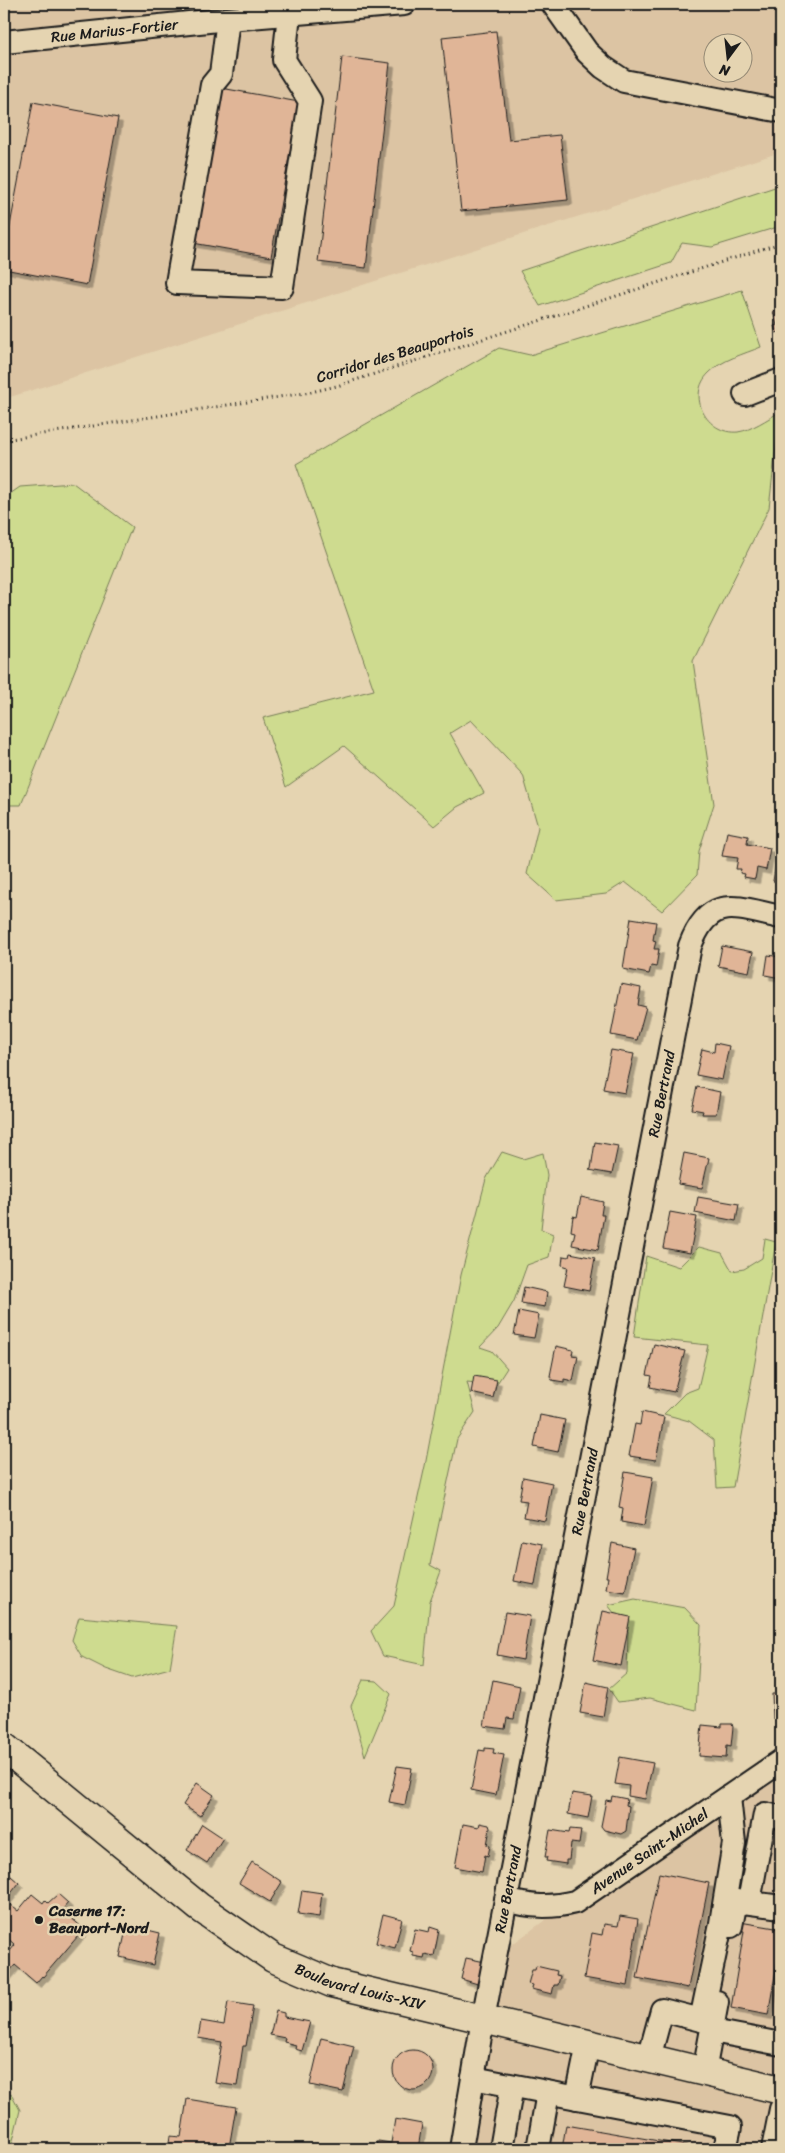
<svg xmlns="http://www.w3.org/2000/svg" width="785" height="2153" font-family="Sriracha,sans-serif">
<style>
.built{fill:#dcc4a3;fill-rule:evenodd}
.green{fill:#cedb8f;stroke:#757c56}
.building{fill:#e0b597;stroke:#1c1c1c;filter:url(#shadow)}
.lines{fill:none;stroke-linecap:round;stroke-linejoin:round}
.minor-casing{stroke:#1c1c1c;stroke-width:26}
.major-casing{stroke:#1c1c1c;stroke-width:31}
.path{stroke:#1c1c1c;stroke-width:3;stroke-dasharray:1 4;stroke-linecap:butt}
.minor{stroke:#e5d4b1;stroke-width:22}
.major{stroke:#e5d4b1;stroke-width:28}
.poi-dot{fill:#1c1c1c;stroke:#e5d4b1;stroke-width:2}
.labels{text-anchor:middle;stroke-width:5;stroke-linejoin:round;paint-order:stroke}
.street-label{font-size:15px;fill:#1c1c1c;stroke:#e5d4b1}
.poi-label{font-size:15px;font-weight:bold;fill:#1c1c1c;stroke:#e5d4b1;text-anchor:start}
</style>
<defs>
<filter id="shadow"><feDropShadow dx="4.5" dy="4.5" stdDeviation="0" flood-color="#0004"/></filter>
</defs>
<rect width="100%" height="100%" fill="#e5d4b1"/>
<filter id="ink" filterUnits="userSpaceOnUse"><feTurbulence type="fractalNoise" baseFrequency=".02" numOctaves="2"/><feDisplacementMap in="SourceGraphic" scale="10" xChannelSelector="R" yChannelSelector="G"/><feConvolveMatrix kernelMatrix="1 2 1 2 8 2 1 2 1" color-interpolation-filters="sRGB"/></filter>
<g filter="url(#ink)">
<path class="built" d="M4 4H781V152L4 399ZM712 42H742V72H712Z
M781 1759V2149H461L495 1957 647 1845Z"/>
<path class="green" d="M781 185V226L712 247 682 243 671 263 540 306 520 271Z
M742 290 761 347C744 354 721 360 709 373 686 395 706 435 738 432 752 430 767 419 780 412L769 508 693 661 714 804 699 851 697 875 662 911 625 882 606 894 556 900 527 874 538 827 523 775 471 720 450 733 484 793 457 807 434 826 344 746 286 787 263 718 374 690 296 464 499 348 530 355Z
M73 483 132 527 21 805H4V498L20 487Z
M502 1152 523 1159 543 1153 547 1175 541 1229 553 1234 549 1257 527 1265 514 1301 498 1328 480 1347 492 1351 507 1368 496 1385 467 1382 475 1412 457 1439 430 1565 441 1571 430 1601 424 1665 383 1656 371 1631 394 1606 425 1466 461 1275 486 1179Z
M765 1239 776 1242 733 1487 717 1488 714 1440 689 1421 664 1414 685 1393 698 1388 708 1345 634 1337 646 1256 679 1267 699 1247 722 1253 732 1271 744 1269 762 1258Z
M635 1599 685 1608 701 1625 696 1710 650 1698 618 1702 609 1689 627 1673 628 1631 608 1605Z
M79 1617 177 1626 170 1668 132 1678 106 1669 82 1657 72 1640Z
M363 1680 377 1681 391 1694 365 1756 351 1706Z
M4 2093 12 2095 20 2110 11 2149H4Z"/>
<path class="building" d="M496 31 509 140 560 135 568 200 461 211 442 37Z
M342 57 390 63 366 268 318 262Z
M221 88 299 102 271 257 193 243Z
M33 102 118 118 87 285 4 269V258Z
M781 309V338L779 332 776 333 774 326 777 325 773 312Z
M727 832 748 836 747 844 770 848 766 870 757 868 755 879 744 877 745 874 740 873 741 869H736L738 858 722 856Z
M778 853 781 854V882L773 881Z
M631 918 656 922 653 940 656 941 654 949H659L656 967 651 966 649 974 623 969Z
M722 946 753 952 749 972 718 966Z
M768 955 781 957V978L765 975Z
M621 984 641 988 638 1005 646 1007 637 1040 611 1035Z
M715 1043 729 1046 722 1080 696 1075 702 1049 714 1052Z
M611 1050 634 1054 625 1093 603 1089Z
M697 1087 720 1092 716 1114H702L703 1111 692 1109Z
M595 1142 618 1146 612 1174 589 1170 591 1169Z
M684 1153 709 1158 702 1188 678 1184Z
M581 1197 603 1202 601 1215H604L598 1250 572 1245 575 1232 571 1231 573 1216 577 1217Z
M698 1197 739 1204 736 1221 695 1213Z
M670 1212 697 1217 690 1253 663 1248Z
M570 1253 595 1258 589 1291 564 1286 568 1267 562 1265 563 1256 569 1257Z
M524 1287 547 1292 545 1307 521 1303Z
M519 1311 539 1315 534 1338 514 1335Z
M654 1344 685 1351 674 1392 650 1387 652 1376 647 1375Z
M556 1346 573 1350 572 1355 578 1356 573 1381 564 1379V1382L552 1380 550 1376Z
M474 1376 497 1380 493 1398 471 1393Z
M642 1412 664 1417 656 1460 629 1456 635 1424 640 1425Z
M540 1415 565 1420 558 1452 534 1447Z
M625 1472 653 1477 644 1526 621 1522 623 1508 619 1507Z
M523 1477 552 1483 545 1521 524 1517 527 1501 519 1500Z
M522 1540 542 1544 535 1585 514 1581Z
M612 1543 634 1548 625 1592 606 1589 608 1577H606Z
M603 1611 630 1617 621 1666 593 1660Z
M505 1612 530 1616 523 1660 497 1655Z
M493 1680 520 1686 514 1719 507 1718 505 1729 484 1726Z
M586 1682 608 1687 603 1717 580 1713Z
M776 1688H781V1721L780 1718H773L772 1694H776Z
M722 1724H732L733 1727 731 1746 727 1745 726 1758 699 1756 702 1725 722 1727Z
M485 1748 494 1749 493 1753 504 1755 496 1795 471 1790 479 1750 485 1751Z
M620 1757 653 1763 645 1799 628 1796 629 1786 615 1784Z
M397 1766 412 1768 405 1805 389 1802Z
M197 1783 214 1795 200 1816 183 1805Z
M572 1793 592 1796 588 1818 568 1814Z
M612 1796 627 1799 626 1805 629 1806 626 1831 621 1834 604 1830 601 1826 606 1800 611 1801Z
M480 1823 489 1825 490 1828 487 1845 490 1846 488 1856 485 1855 482 1872 455 1867 463 1824 479 1827Z
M202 1824 223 1838 207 1863 187 1850Z
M570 1829 581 1830 579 1844 571 1843 569 1860H566V1864L546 1861 547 1857H545L550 1830 569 1833Z
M252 1862 282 1882 270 1902 239 1883Z
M4 1870 19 1883 5 1901 18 1911 32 1894 43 1903 45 1900 48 1903 58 1894 68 1903 62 1910 84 1929 43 1977 42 1976 36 1983 15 1965 4 1978V1958L15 1945 4 1935Z
M659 1873 709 1883 688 1988 637 1978Z
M302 1890 322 1893 319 1917 298 1914Z
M383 1914 402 1919 395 1948 376 1943Z
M620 1916 638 1919 628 1986 584 1978 592 1933 602 1935 604 1924 618 1926Z
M740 1922 781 1929V1941L768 2015 731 2008 744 1931 739 1930Z
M127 1925 160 1933 153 1965 120 1957Z
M430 1927 439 1930 434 1956 425 1954 424 1958 413 1956V1952L410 1951 415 1929 429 1932Z
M466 1958 485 1962 481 1985 461 1979Z
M536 1966 557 1971 556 1975 560 1976 558 1985H554L552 1994 531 1989 532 1985 528 1984 532 1970H535Z
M228 2002 253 2006 246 2046H243L237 2086 215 2083 222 2042 198 2038 201 2021 224 2025Z
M276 2011 284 2013V2017L310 2022 302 2051 295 2049 296 2045 284 2042 285 2038 270 2035Z
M321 2038 354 2046 343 2092 310 2085Z
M393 2070a20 20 0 1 1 40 0a20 20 0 1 1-40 0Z
M187 2099 236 2107 229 2148 212 2145 211 2149H168L170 2136 181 2137Z
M395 2119 422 2124 418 2149H377L378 2141 391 2143Z
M566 2125 688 2146V2149H562Z"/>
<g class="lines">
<g class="minor-casing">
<g id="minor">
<path d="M553 4 587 52 603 67 624 81 781 111"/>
<path d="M228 19 221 74 212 85 177 283 282 287 310 101 284 60 289 14"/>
<path id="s1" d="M4 42 228 19 404 4"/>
<path d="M745 394 781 380"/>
<path id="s2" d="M506 1900C530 1907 550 1908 575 1902L781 1761"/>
<path d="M749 1902 765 1814 781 1817"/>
<path d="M731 1926 736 1901 781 1907"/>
<path d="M712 2031 781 2044"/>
<path d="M649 2058 662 2010 701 2020 720 1929 734 1843 729 1797"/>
<path d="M704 2072 717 2002"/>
<path d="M473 2078 730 2127 725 2149"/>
<path d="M577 2098 588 2044"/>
<path id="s3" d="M461 2149 483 2019 690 946C710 893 736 908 781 917"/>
<path d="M501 2149 512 2086"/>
<path d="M538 2149 548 2093"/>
<path d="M773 2149 781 2109"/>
</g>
</g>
<g class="major-casing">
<g id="major">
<path id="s4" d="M4 1747 199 1907 273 1958 332 1983 781 2090"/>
</g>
</g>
<path class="path" d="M4 440 311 392 337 386 781 243"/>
<use href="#minor" class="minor"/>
<use href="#major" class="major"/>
</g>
</g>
<circle class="poi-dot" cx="39" cy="1920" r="5"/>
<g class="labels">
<g class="street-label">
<text dy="5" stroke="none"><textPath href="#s1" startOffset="111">Rue Marius-Fortier</textPath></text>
<text transform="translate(395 354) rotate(-17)" y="5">Corridor des Beauportois</text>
<text dy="5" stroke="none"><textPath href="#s3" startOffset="1074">Rue Bertrand</textPath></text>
<text dy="5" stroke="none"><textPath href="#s3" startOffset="669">Rue Bertrand</textPath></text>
<text dy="5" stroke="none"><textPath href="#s2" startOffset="160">Avenue Saint-Michel</textPath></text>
<text dy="5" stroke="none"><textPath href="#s3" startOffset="264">Rue Bertrand</textPath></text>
<text dy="5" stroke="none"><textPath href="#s4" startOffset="434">Boulevard Louis-XIV</textPath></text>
</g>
<g class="poi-label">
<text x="49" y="1916">Caserne 17:<tspan x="49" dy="17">Beauport-Nord</tspan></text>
</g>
</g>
<rect width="785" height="2153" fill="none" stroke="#e5d4b1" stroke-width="20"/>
<rect x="10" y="10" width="765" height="2133" fill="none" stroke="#1c1c1c" stroke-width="2" filter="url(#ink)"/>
<g transform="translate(728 58) rotate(195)"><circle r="24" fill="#e5d4b1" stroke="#958a75"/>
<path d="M0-4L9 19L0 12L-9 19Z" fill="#1c1c1c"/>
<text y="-8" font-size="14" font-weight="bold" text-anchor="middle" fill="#1c1c1c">N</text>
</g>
</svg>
